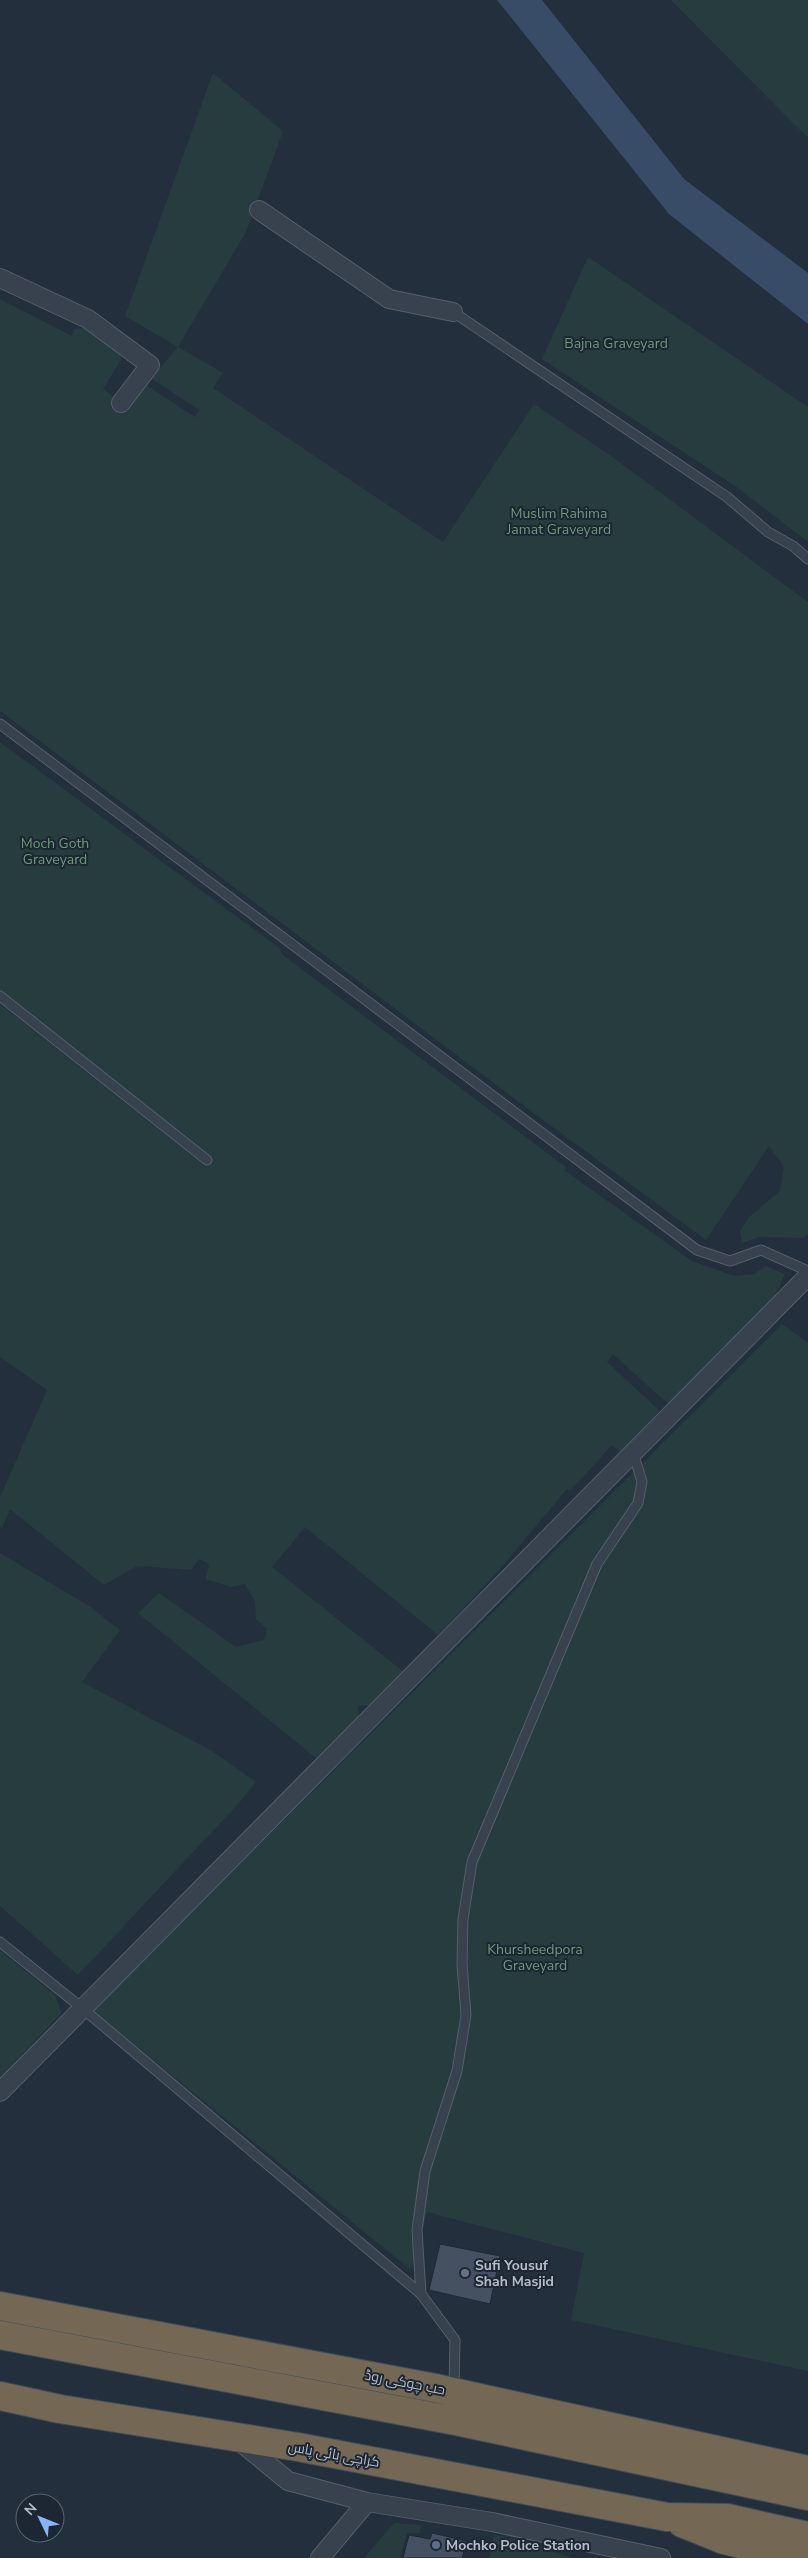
<svg xmlns="http://www.w3.org/2000/svg" width="808" height="2558" font-family="'Nunito Sans',Cairo,sans-serif">
<style>
.green{fill:#263c3f}
.water{fill:#394c67}
.building{fill:#455162;stroke:#1f2835}
.lines{fill:none;stroke-linecap:round;stroke-linejoin:round}
.lane-casing{stroke:#565f6c;stroke-width:11}
.street-casing{stroke:#565f6c;stroke-width:20}
.highway-casing{stroke:#434c59;stroke-width:30}
.lane{stroke:#38414e;stroke-width:9}
.street{stroke:#38414e;stroke-width:18}
.highway{stroke:#746855;stroke-width:28}
.worship-dot{fill:#6b7280;stroke:#1d2633;stroke-width:2}
.service-dot{fill:#5c6f8a;stroke:#1d2633;stroke-width:2}
.labels{text-anchor:middle;stroke-width:4;stroke-linejoin:round;paint-order:stroke}
.park-label{font-size:14px;fill:#6b9a76;stroke:#1d2633}
.poi-label{font-size:14px;font-weight:bold;fill:#b4bcc9;stroke:#1d2633;text-anchor:start}
.street-label{font-size:14px;fill:#b4bcc9;stroke:#1d2633}
</style>
<rect width="100%" height="100%" fill="#242f3e"/>
<path class="green" d="M671 0H808V137L795 125Z
M213 73 283 131 246 232 178 347 223 373 213 388 443 542 534 404 611 456 808 602V1234L803 1238 759 1237 742 1243 740 1231 749 1217 780 1191 784 1167 769 1146 706 1240 531 1111 0 711V299L72 336 74 330 84 327 119 348 121 360 103 389 127 407 146 385 195 417 199 410 151 378 178 347 125 316Z
M588 257 808 407V542L738 488 542 359Z
M0 742 278 947 284 956 566 1167 564 1170 692 1261 734 1276 754 1274 766 1266 785 1274 774 1297 668 1404 613 1354 607 1362 660 1411 622 1454 612 1445 570 1491 567 1489 501 1568 438 1635 305 1527 272 1567 404 1672 370 1705 358 1706 359 1718 316 1758 138 1613 159 1593 236 1647 264 1640 267 1629 256 1619 255 1601 245 1584 231 1587 206 1579 209 1564 199 1559 191 1570 137 1566 104 1585 10 1509 2 1528 0 1527V1497L47 1390 0 1357V1004L203 1164 210 1156 0 990Z
M782 1324 808 1343V2371L571 2320 584 2253 427 2212 411 2270 93 2011Z
M0 1553 89 1606 120 1630 82 1682 212 1751 256 1782 239 1803 78 1975 0 1906Z
M0 1950 55 1995 62 2012 0 2078Z
M394 2523 421 2525 420 2533H407L400 2558H364Z
M494 2534 573 2558H489Z"/>
<path class="water" d="M497 0H542L684 179 808 273V324L669 214Z"/>
<path class="building" d="M440 2244 500 2256 490 2304 429 2290Z
M432 2533 467 2541 462 2558H403L409 2535 430 2539Z"/>
<g class="lines">
<g class="lane-casing">
<path id="lane" d="M453 312 727 497 768 532 793 546 808 559
M0 724 697 1250 730 1261 761 1250 808 1271
M0 996 207 1160
M0 1942 82 2008 421 2294 455 2340 454 2389
M421 2294 417 2230 425 2171 457 2071 466 2015 462 1964 463 1919 472 1862 597 1564 638 1503 642 1482 633 1452"/>
</g>
<g class="street-casing">
<path id="street" d="M259 210 389 299 453 312
M0 278 88 319 150 365 121 403
M0 2092 808 1276
M237 2439 288 2481 367 2502 492 2522 661 2558
M320 2558 367 2502"/>
</g>
<g class="highway-casing">
<path id="highway" d="M0 2306 435 2388 808 2470
M0 2335 456 2421 808 2496
M0 2396 60 2409 298 2447 667 2517 727 2518 808 2536
M682 2523 724 2540 799 2558"/>
</g>
<use href="#lane" class="lane"/>
<use href="#street" class="street"/>
<use href="#highway" class="highway"/>
</g>
<circle class="worship-dot" cx="465" cy="2273" r="5"/>
<circle class="service-dot" cx="436" cy="2545" r="5"/>
<g class="labels">
<g class="park-label">
<text x="616" y="348">Bajna Graveyard</text>
<text x="559" y="518">Muslim Rahima<tspan x="559" dy="16">Jamat Graveyard</tspan></text>
<text x="55" y="848">Moch Goth<tspan x="55" dy="16">Graveyard</tspan></text>
<text x="535" y="1954">Khursheedpora<tspan x="535" dy="16">Graveyard</tspan></text>
</g>
<g class="poi-label">
<text x="475" y="2270">Sufi Yousuf<tspan x="475" dy="16">Shah Masjid</tspan></text>
<text x="446" y="2550">Mochko Police Station</text>
</g>
<g class="street-label">
<text transform="translate(405 2382) rotate(11)" y="5">حب چوکی روڈ</text>
<text transform="translate(334 2454) rotate(10)" y="5">کراچی بائی پاس</text>
</g>
</g>
<g transform="translate(40 2518) rotate(313)"><circle r="24" fill="#1d2633" stroke="#59626f"/>
<path d="M0-4L9 19L0 12L-9 19Z" fill="#8ab4f8"/>
<text y="-8" font-size="14" font-weight="bold" text-anchor="middle" fill="#b4bcc9">N</text>
</g>
</svg>
